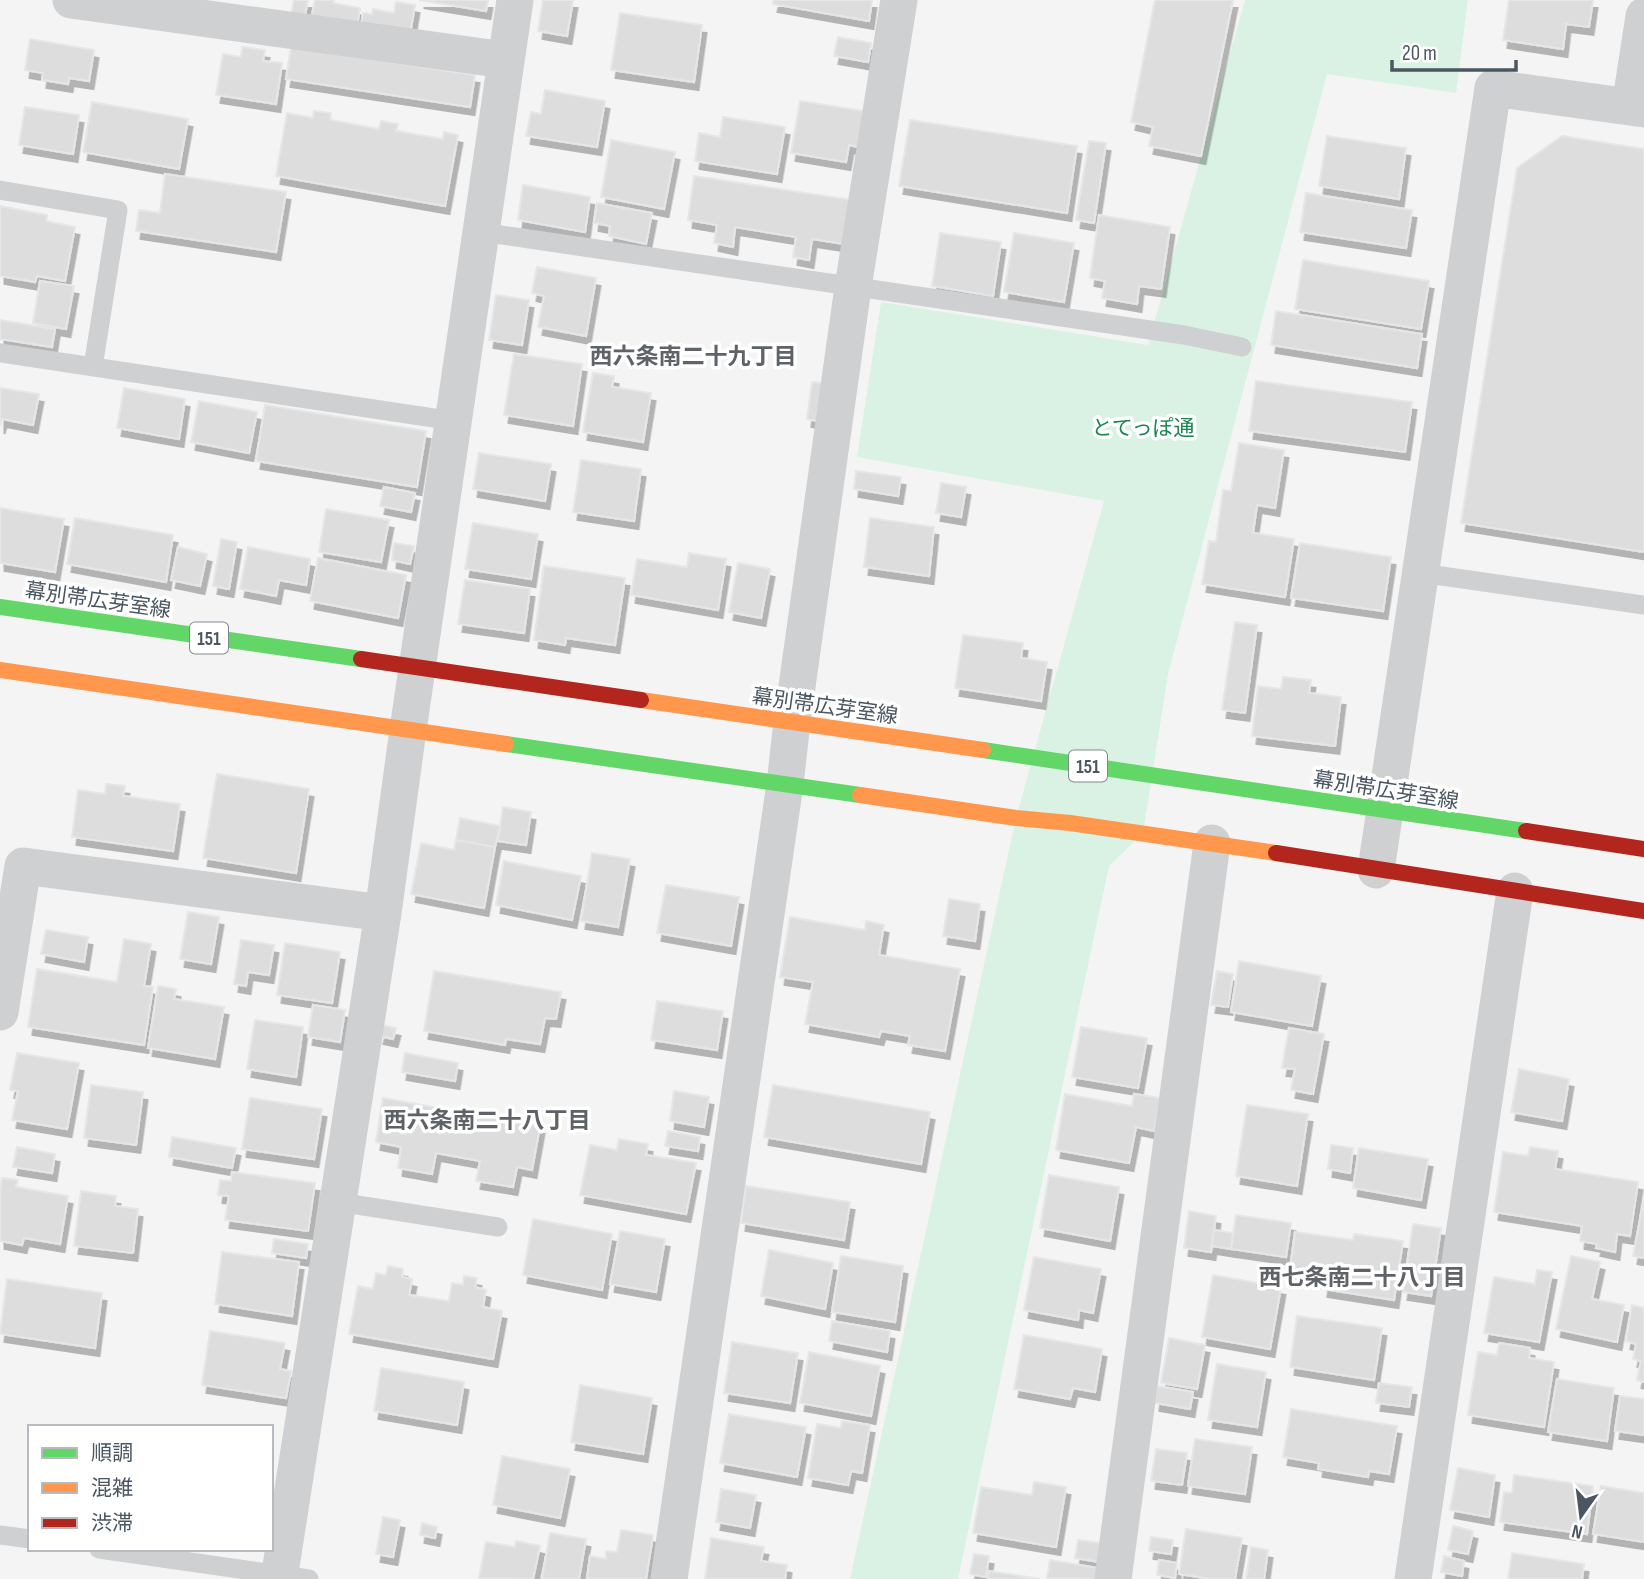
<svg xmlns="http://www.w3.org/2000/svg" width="1644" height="1579" font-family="'Sofia Sans Condensed','Noto Sans JP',sans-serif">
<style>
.green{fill:#d9f2e3}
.building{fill:#ddddde;stroke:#e5e6e7;stroke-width:2;filter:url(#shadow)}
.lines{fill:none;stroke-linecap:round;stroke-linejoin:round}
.lane{stroke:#ced0d2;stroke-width:19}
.street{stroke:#ced0d2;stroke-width:37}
.fast{stroke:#63d668;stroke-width:16}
.slow{stroke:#ff974d;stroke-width:16}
.jam{stroke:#b3261e;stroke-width:16}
.labels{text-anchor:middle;stroke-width:7;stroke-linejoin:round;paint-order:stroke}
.shield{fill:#fff;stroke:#808990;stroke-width:2}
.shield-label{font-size:19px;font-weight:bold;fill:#4a5661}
.park-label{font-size:21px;fill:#17864f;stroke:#fff}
.street-label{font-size:21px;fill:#4a5661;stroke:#fff}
.neighbourhood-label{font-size:23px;font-weight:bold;fill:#5f6368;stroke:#fff}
</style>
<defs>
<filter id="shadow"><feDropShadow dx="4.5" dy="8" stdDeviation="0" flood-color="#0004"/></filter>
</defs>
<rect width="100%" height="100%" fill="#f4f4f4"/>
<path class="green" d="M1245 0H1468L1456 93 1327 74 1168 674 1143 833 1109 866 958 1579H850L1016 818 1104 501 857 457 881 302 1148 345Z"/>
<path class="building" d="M294 0H308L304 21 290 18Z
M315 0H334L333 3 360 8 356 32 310 24Z
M419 0H488L486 11Z
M543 0H573L567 36 538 31Z
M774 0H872L869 21 773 4Z
M1155 0H1233L1201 156 1149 146 1153 127 1131 122Z
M1509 0H1593L1589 27 1566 24 1563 49 1503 40Z
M396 2 415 5 409 40 360 33 363 13 372 14 373 9 394 13Z
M620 13 702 25 694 82 611 70Z
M838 37 871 43 868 62 834 56Z
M30 39 94 50 89 81 69 78 68 84 42 80 43 73 25 70Z
M242 47 265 50 263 61 282 63 276 104 216 95 223 54 241 57Z
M291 47 475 75 470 107 286 79Z
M545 90 605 101 597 147 526 136 531 112 541 114Z
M800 101 864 111 858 147 849 145 846 162 791 153Z
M92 102 188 119 179 169 83 152Z
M25 107 79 115 73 154 19 145Z
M314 111 331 113 330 120 379 129 381 121 398 124 396 131 443 139 444 132 458 135 445 206 276 176 287 113 313 118Z
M723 117 785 127 777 174 695 161 699 133 720 137Z
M910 120 1077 146 1067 213 899 186Z
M1327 136 1406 148 1399 199 1319 186Z
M1562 136 1644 149V552L1461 523 1517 168Z
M611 140 675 152 664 209 601 197Z
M1089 141 1106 143 1094 223 1076 220Z
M165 174 286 192 276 252 136 231 139 210 160 213Z
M694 176 852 200 845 244 812 239 809 260 793 257 796 237 735 227 733 247 714 243 717 225 688 220Z
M523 185 590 197 585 232 518 220Z
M1306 193 1412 210 1406 248 1300 232Z
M597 203 652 213 646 244 609 236 610 226 594 223Z
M0 206 47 215 46 221 75 227 65 281 37 276 35 282 0 276Z
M1099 215 1170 227 1161 289 1139 286 1137 304 1102 298 1105 281 1090 278Z
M940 233 1001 242 993 296 932 286Z
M1014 233 1074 243 1064 302 1004 292Z
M1303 260 1429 281 1421 329 1295 309Z
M537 267 596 278 586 336 538 327 544 296 532 293Z
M40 281 74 286 66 329 33 323Z
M496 295 529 300 522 345 489 340Z
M1276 311 1422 334 1417 368 1271 345Z
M0 320 55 329 52 347 0 339Z
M514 354 582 364 573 426 504 415Z
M593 373 614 376 612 387 651 393 643 442 583 432Z
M1256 381 1412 402 1405 452 1249 431Z
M812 382 830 384 823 422 807 419Z
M0 388 39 394 33 425 2 419 0 426Z
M124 388 185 399 179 439 117 428Z
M199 401 257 412 249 453 191 442Z
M265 405 426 431 417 487 256 461Z
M1239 443 1284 450 1275 508 1257 505 1253 533 1294 539 1285 597 1202 584 1209 541 1216 542 1223 490 1231 491Z
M479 453 551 464 545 501 473 489Z
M581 460 641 469 634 521 573 512Z
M856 471 901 477 898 496 854 489Z
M941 483 966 487 961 517 936 513Z
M384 487 415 493 411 512 380 506Z
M0 508 64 519 55 572 0 563Z
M326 509 389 520 381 562 319 552Z
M75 518 173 535 166 582 67 564Z
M870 518 934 527 929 576 864 567Z
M473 523 538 534 531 579 465 569Z
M221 539 237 542 229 589 213 586Z
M394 543 414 546 410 564 392 560Z
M1300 543 1391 557 1383 611 1291 598Z
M178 547 207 554 200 586 171 580Z
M248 547 310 559 306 585 279 580 276 596 240 589Z
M689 553 726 559 718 610 631 595 637 559 687 567Z
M318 558 406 575 398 618 310 601Z
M738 563 770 569 761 618 729 612Z
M544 566 625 578 615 645 566 638 565 645 534 640Z
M465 580 530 589 524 633 458 624Z
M1235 622 1257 625 1245 713 1222 710Z
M963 635 1023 643 1021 658 1047 662 1041 701 955 688Z
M1283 677 1311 680 1309 693 1341 697 1335 746 1252 736 1258 686 1281 689Z
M217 774 309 789 296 873 203 858Z
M106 784 125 786 123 796 180 804 173 851 72 837 78 790 105 794Z
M503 807 531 812 526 845 498 841Z
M460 818 500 826 495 847 456 840Z
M456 840 495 847 484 908 411 894 421 843 454 850Z
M592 853 630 859 618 927 581 921Z
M504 861 581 876 572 920 496 905Z
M666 885 739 897 731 946 657 933Z
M949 899 980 904 975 941 943 936Z
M188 912 219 917 211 964 180 959Z
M790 917 865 930 866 921 884 925 879 955 960 969 945 1051 908 1045 910 1036 881 1031 879 1037 805 1024 813 982 780 977Z
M46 930 88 937 84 962 41 954Z
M124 939 151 944 144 986 153 987 144 1045 28 1027 37 969 117 982Z
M241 940 274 945 269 975 248 972 246 986 234 984Z
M285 943 340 952 332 1003 277 995Z
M1239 961 1321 976 1312 1026 1231 1012Z
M434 971 561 992 556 1019 545 1018 540 1044 506 1039 505 1045 424 1031Z
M1217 971 1233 974 1228 1007 1211 1005Z
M158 986 176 989 174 999 224 1007 215 1059 148 1048Z
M657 1001 723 1011 717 1050 651 1040Z
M313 1005 345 1010 340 1042 308 1037Z
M255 1020 303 1027 296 1077 247 1069Z
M382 1025 396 1028 393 1039 379 1036Z
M1081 1027 1147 1038 1138 1088 1072 1077Z
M1289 1028 1324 1034 1313 1094 1291 1090 1295 1069 1282 1068Z
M17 1053 79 1063 67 1129 12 1120 18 1091 10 1090Z
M405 1053 458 1063 455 1081 402 1072Z
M1519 1069 1569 1079 1562 1121 1511 1112Z
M91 1085 143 1092 136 1145 84 1138Z
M773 1085 930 1112 921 1164 764 1137Z
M674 1091 709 1097 704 1127 670 1121Z
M1065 1094 1132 1106 1134 1094 1160 1098 1154 1131 1136 1127 1129 1163 1056 1150Z
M250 1098 322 1109 314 1159 242 1149Z
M383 1098 540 1126 532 1170 517 1167 513 1187 476 1181 480 1161 436 1153 432 1174 398 1168 401 1147 376 1142Z
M1247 1105 1308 1114 1297 1186 1236 1176Z
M668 1131 700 1137 698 1151 665 1146Z
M172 1137 236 1148 232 1168 169 1157Z
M619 1139 648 1144 646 1155 696 1163 686 1214 580 1195 590 1145 617 1150Z
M1331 1145 1353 1148 1350 1173 1328 1169Z
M17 1147 55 1154 52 1173 13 1167Z
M1530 1147 1558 1151 1555 1169 1638 1182 1630 1236 1617 1234 1615 1252 1596 1248 1597 1244 1580 1241 1582 1226 1494 1212 1503 1152 1528 1156Z
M1359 1148 1428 1159 1421 1200 1353 1188Z
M232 1172 315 1183 308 1231 225 1220 229 1196 218 1195 220 1180 231 1181Z
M1049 1175 1119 1187 1110 1241 1040 1228Z
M2 1178 18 1180 16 1187 68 1196 60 1244 24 1238 22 1245 0 1241V1192Z
M746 1186 850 1202 844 1240 741 1223Z
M81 1191 116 1196 115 1206 138 1209 133 1253 74 1246Z
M1644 1199V1258L1633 1256Z
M1189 1211 1216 1216 1211 1252 1184 1248Z
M1236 1215 1291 1223 1286 1257 1231 1249Z
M533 1219 612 1234 602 1290 523 1275Z
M1413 1224 1441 1228 1431 1296 1403 1292Z
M1214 1230 1233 1233 1231 1249 1212 1246Z
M620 1231 665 1239 656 1292 610 1284Z
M1295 1232 1353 1240 1354 1234 1403 1241 1394 1300 1323 1289 1324 1281 1289 1276Z
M274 1239 308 1244 306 1258 272 1253Z
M769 1250 833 1263 825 1309 761 1296Z
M222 1252 299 1262 292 1316 215 1304Z
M841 1256 903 1266 895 1322 832 1312Z
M1571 1256 1600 1262 1592 1299 1624 1305 1617 1342 1556 1329Z
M1034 1257 1101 1269 1093 1313 1079 1310 1078 1320 1024 1310Z
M388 1266 403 1269 402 1277 412 1279 409 1295 449 1301 452 1283 463 1285 464 1276 477 1278 475 1287 486 1290 483 1307 502 1311 493 1359 349 1334 358 1286 373 1289 376 1273 386 1275Z
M1537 1270 1552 1272 1539 1342 1484 1333 1494 1277 1535 1284Z
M1213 1275 1281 1287 1270 1349 1202 1337Z
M7 1279 102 1293 95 1348 0 1334Z
M1632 1305 1644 1308V1382L1637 1380 1641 1361 1633 1359 1636 1344 1626 1341Z
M1297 1316 1382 1328 1374 1380 1290 1367Z
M832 1321 890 1331 887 1352 829 1341Z
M210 1331 285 1343 280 1369 291 1371 286 1398 202 1385Z
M1024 1335 1102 1349 1095 1392 1073 1388 1070 1399 1014 1389Z
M1169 1338 1205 1345 1197 1389 1161 1383Z
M732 1342 798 1353 790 1403 724 1393Z
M1499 1343 1530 1348 1529 1358 1554 1362 1544 1427 1468 1415 1478 1352 1497 1355Z
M809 1352 880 1366 871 1416 800 1403Z
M1217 1364 1266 1372 1257 1427 1208 1420Z
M381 1368 464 1382 457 1425 374 1411Z
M1557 1379 1614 1388 1607 1441 1548 1432Z
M1379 1383 1412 1387 1409 1407 1376 1403Z
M580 1385 652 1398 643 1454 571 1442Z
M1157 1386 1193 1392 1190 1409 1155 1403Z
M1620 1396 1644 1399V1435L1615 1431Z
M1291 1409 1397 1426 1389 1474 1369 1471 1368 1477 1318 1469 1319 1463 1283 1457Z
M729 1414 806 1427 797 1477 720 1463Z
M842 1421 870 1425 862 1473 851 1471 848 1485 808 1478 817 1424 841 1428Z
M1195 1439 1252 1447 1245 1494 1188 1486Z
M1156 1449 1187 1453 1182 1485 1151 1481Z
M502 1456 570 1469 560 1518 493 1505Z
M1458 1468 1495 1475 1489 1517 1450 1510Z
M1514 1475 1593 1486 1587 1534 1500 1522 1504 1492 1512 1493Z
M1034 1482 1066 1487 1056 1547 973 1533 981 1487 1032 1495Z
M1601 1486 1644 1493V1542L1593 1534Z
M721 1489 756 1495 750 1528 716 1522Z
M383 1517 400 1520 393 1557 376 1554Z
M422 1523 437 1527 435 1538 420 1535Z
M1453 1526 1473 1531 1468 1554 1448 1550Z
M1186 1529 1242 1538 1235 1579H1210L1179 1574Z
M621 1530 653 1535 646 1579H587L590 1556 606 1559V1551L617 1552Z
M550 1533 586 1539 579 1579H542Z
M1151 1537 1173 1540 1171 1554 1149 1551Z
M711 1538 764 1547 761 1561 787 1565 785 1579H705Z
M1078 1540 1102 1543 1099 1562 1075 1558Z
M516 1541 540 1546 533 1579 479 1578 486 1542 515 1547Z
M1251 1547 1268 1550 1264 1579H1246Z
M1512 1553 1584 1564 1582 1579H1508Z
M974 1554 989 1556 986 1577 970 1574Z
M1444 1556 1464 1561 1462 1576 1441 1572Z
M1050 1560 1098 1568 1097 1579 1047 1578Z
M1159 1560 1177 1563 1175 1578 1157 1575Z
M989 1571 1040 1579H988Z"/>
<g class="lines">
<path class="lane" d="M0 190 118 210 93 367
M481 232 1184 335 1242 347
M0 353 454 421
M1421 573 1644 605
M338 1202 498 1227
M0 1535 30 1539
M99 1549 309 1579"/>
<path class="street" d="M71 0 505 60
M1630 107 1644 16
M1376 870 1493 88 1644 109
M0 1012 23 866 383 913
M279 1579 383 913 408 730 515 0
M669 1579 785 784 792 722 853 287 899 0
M1113 1579 1212 843
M1413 1579 1515 891"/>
<path class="fast" d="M0 607 361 659
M506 744 860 795
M983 750 1526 831"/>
<path class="slow" d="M0 670 506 744
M641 700 983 750
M860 795 1016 818 1070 823 1276 853"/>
<path class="jam" d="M361 659 641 700
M1526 831 1644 849
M1276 853 1644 911"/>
</g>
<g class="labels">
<g class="shield">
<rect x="190" y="622.5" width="38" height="31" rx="5"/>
<rect x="1069" y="750.5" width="38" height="31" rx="5"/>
</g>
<g class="shield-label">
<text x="209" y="645">151</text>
<text x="1088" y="773">151</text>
</g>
<g class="park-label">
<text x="1143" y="435">とてっぽ通</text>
</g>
<g class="street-label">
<text transform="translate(98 600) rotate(8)" y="7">幕別帯広芽室線</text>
<text transform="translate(825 706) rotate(8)" y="7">幕別帯広芽室線</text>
<text transform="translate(1386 790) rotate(9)" y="7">幕別帯広芽室線</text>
</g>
<g class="neighbourhood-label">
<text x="693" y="364">西六条南二十九丁目</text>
<text x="487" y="1128">西六条南二十八丁目</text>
<text x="1362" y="1285">西七条南二十八丁目</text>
</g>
</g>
<rect x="28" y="1425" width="245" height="126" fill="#ffffff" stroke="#b7bbc0" stroke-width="2"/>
<rect x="42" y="1448" width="35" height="10" fill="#63d668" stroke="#b7bbc0" stroke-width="2"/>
<text x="91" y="1460" font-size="21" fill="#4a5661">順調</text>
<rect x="42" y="1483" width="35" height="10" fill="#ff974d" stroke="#b7bbc0" stroke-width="2"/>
<text x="91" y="1495" font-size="21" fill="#4a5661">混雑</text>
<rect x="42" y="1518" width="35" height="10" fill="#b3261e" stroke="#b7bbc0" stroke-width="2"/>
<text x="91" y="1530" font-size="21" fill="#4a5661">渋滞</text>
<g transform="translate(1581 1516) rotate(194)" stroke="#ffffff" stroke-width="5" paint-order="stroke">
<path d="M0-5L12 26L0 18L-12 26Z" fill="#4a5661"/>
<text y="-10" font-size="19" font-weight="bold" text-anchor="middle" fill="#4a5661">N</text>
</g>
<path d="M1392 60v10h124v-10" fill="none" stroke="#4a5661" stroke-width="3.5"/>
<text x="1402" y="60" font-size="21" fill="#4a5661" stroke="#ffffff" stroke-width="5" paint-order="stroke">20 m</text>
</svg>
